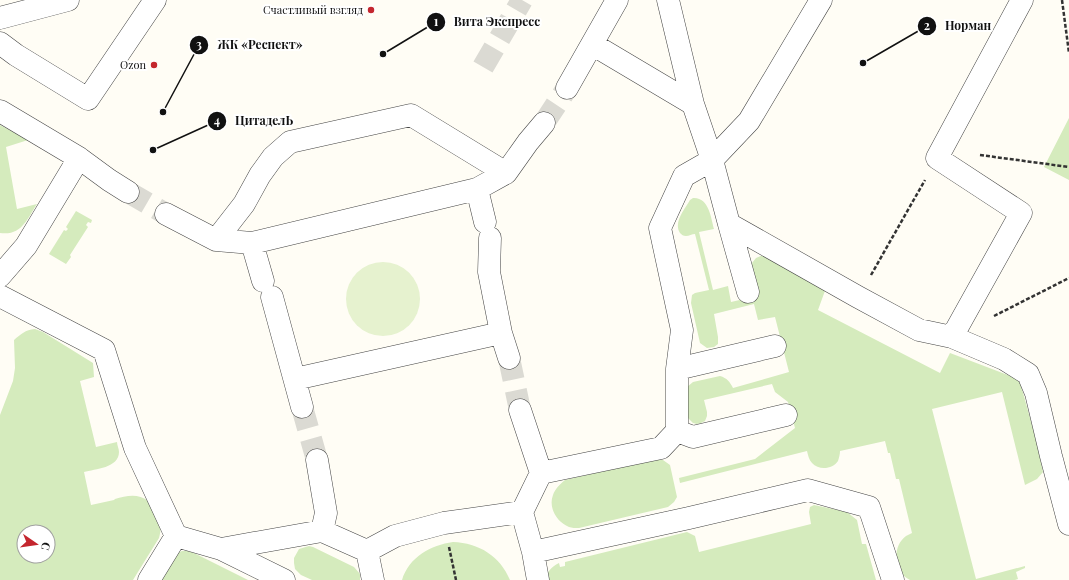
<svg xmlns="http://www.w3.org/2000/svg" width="1069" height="580" font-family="'Playfair Display',serif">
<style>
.green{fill:#d5ebbd;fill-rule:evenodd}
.pitch{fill:#e6f2cf}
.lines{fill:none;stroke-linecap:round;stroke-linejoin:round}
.minor-tunnel{stroke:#dbdad3;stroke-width:22;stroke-dasharray:22 11;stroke-linecap:butt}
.minor-casing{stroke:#444;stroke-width:23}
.path{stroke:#333;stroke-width:2.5;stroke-dasharray:4 2;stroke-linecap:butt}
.minor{stroke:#fff;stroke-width:22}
.poi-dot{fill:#c4262e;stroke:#fff;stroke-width:1.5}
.labels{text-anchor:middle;stroke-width:4;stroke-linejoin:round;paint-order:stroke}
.poi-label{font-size:11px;fill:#111;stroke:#fff;text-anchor:end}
.leader{fill:none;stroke:#111;stroke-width:1.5}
.callout-dot{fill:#111;stroke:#fff;stroke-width:1.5}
.mark-label{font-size:12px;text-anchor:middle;font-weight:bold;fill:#fff}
.callout-label{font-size:12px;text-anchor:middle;font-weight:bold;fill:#111;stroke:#fff;stroke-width:4;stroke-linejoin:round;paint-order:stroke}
</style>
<rect width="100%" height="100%" fill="#fffdf5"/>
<path class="green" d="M1069 118V180L1044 167Z
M0 125 28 140 6 147 17 209 37 204C27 219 22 236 0 233Z
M693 198C709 197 711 218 714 229L699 232 713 290 728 286 731 302 744 299 752 263 756 258 763 255 826 288 818 310 940 373 950 353 1013 377 1020 382 1037 443 1043 472 1037 479 1025 485 1002 392 932 409 976 579 1025 566V568L1016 572 1018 579 1015 580H910C906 578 902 575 900 571 894 560 895 544 906 536 908 535 910 534 912 533L899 479H896L890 453H888L885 441 840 451C840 454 839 458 838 461 833 469 819 471 812 463 809 460 808 455 807 451L680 483 679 478 755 459 795 428 788 402 775 392 772 384 704 400 707 412V416L705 421 701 423 697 424 693 423 688 418 684 400 687 387 693 382 720 376C727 378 730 382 733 388L789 372 775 317 758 320 754 304 714 314 718 337V344L714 347 707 348 700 343 691 303 692 295 695 293 709 290 695 234C692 234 689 236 686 236 683 236 682 235 680 233 673 222 685 209 690 200Z
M76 211 92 220 91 223 88 222 86 225 88 227 70 255 71 257 66 264 49 254 64 230 66 231 68 229 66 227Z
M35 329 43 332 93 363 94 377 80 381 96 447 117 442C117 445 119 449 119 452 119 468 95 469 84 472L91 505 114 500 115 499C126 496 138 493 148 501 151 504 153 509 155 512 161 522 162 526 159 538L133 580H0V415L13 381 15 368 14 340C21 334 25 330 35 329ZM24 532H48V556H24Z
M656 459 663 460 670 465 677 497 674 502 668 507 579 528C575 528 572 528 569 527 557 522 548 508 553 495 555 489 560 484 565 480Z
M814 505 847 512 857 520 862 544H866L876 580H545C547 572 551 567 559 563L560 567 565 566V562L687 532 695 536 699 552 811 524 809 512 810 507Z
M453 542C479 543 500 556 510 580H402C409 557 431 545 453 542Z
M309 546 313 547 354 567 360 574V580H312L301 575 295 569 294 563V558L299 549Z
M182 551H188L194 553 248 580H158L177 553Z"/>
<path class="pitch" d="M346 299a37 37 0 1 1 74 0a37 37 0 1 1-74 0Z"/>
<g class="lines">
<path class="minor-tunnel" d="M483 67 522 0
M544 123 567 88
M128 192 166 214
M509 358 520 410
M302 407 317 460"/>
<g class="minor-casing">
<path id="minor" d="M821 0 749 121 712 160 729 224 858 297 919 330 952 337 1021 213 937 158 1022 0
M0 18 68 0
M0 43 16 55 88 99 155 0
M592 44 693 104
M567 88 617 0
M0 111 79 158 109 180 128 192
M477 189 485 222
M166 214 216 240 244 204 260 175 273 157 290 142 411 115 506 173 528 142 544 123
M729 224 748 292
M216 240 252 243 477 189 506 173
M252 243 263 281
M0 276 26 246 79 158
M0 296 104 350 135 448 176 536 221 549 322 531 367 551
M272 297 302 407
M501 333 509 358
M952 337 1004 359 1028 374 1036 393 1051 456 1069 524
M677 369 775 346
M295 379 501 333 489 272 490 238
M520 410 541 473
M677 431 693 437 786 415
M317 460 326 513 322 531
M221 549 284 580
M367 551 395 536 444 523 522 512
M367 551 373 580
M533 552 689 518 808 490 869 507 893 580
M149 580 176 536
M538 580 533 552 522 512 541 473 661 448 677 431V369L682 330 660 228 684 176 712 160 693 104 668 0"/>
</g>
<path class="path" d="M1062 0 1069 53
M980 155 1069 167
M871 275 925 180
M994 316 1069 278
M449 547 456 580"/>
<use href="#minor" class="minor"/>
</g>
<g class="poi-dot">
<circle cx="371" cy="10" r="4"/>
<circle cx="154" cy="65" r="4"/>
</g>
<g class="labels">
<g class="poi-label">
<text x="363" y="14">Счастливый взгляд</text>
<text x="146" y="69">Ozon</text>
</g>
</g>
<path class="leader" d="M383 54L436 22M863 63L927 26M163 112L199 45M153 150L217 121"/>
<g class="callout-dot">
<circle cx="383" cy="54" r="4"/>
<circle cx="863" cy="63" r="4"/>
<circle cx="163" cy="112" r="4"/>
<circle cx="153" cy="150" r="4"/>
<circle cx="436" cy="22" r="10"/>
<circle cx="927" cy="26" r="10"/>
<circle cx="199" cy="45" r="10"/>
<circle cx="217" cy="121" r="10"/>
</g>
<g class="mark-label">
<text x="436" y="26">1</text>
<text x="927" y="30">2</text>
<text x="199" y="49">3</text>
<text x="217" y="125">4</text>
</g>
<g class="callout-label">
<text x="497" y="26">Вита Экспресс</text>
<text x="968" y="30">Норман</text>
<text x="260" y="49">ЖК «Респект»</text>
<text x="264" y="125">ЦитаделЬ</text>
</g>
<g transform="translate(36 544) rotate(103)"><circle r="19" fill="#ffffff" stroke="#a0a0a0"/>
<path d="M0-3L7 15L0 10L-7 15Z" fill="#c4262e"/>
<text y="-6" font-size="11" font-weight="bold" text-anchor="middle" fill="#111111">С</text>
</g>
</svg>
